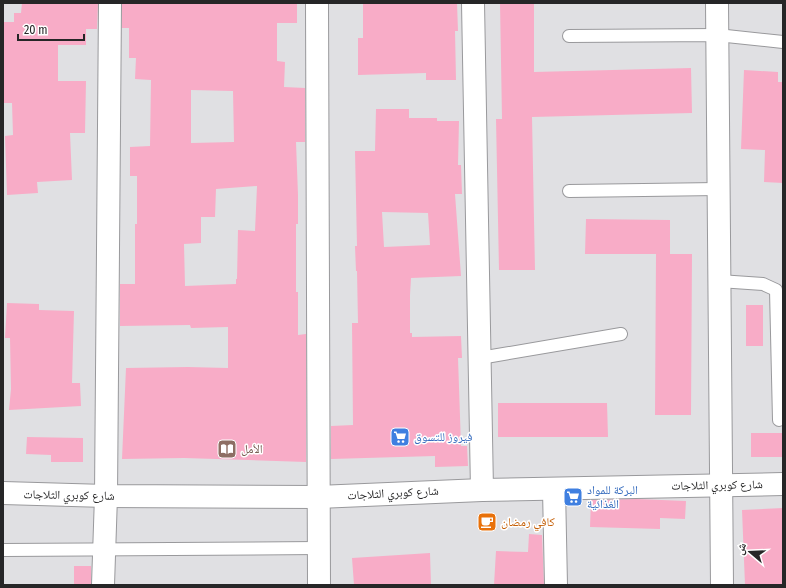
<svg xmlns="http://www.w3.org/2000/svg" width="786" height="588" font-family="'Fira Sans Condensed','Noto Naskh Arabic',sans-serif">
<style>
.building{fill:#f8acc7;fill-rule:evenodd}
.lines{fill:none;stroke-linecap:round;stroke-linejoin:round}
.lane-casing{stroke:#99999c;stroke-width:14}
.street-casing{stroke:#99999c;stroke-width:24}
.secondary-casing{stroke:#99999c;stroke-width:24}
.lane{stroke:#fff;stroke-width:12}
.street{stroke:#fff;stroke-width:22}
.secondary{stroke:#fff;stroke-width:22}
.labels{text-anchor:middle;stroke-width:3;stroke-linejoin:round;paint-order:stroke}
.shop-label{font-size:12px;fill:#366cbe;stroke:#fff;text-anchor:start}
.education-label{font-size:12px;fill:#785e54;stroke:#fff;text-anchor:start}
.street-label{font-size:12px;fill:#262627;stroke:#fff}
.food-label{font-size:12px;fill:#c56008;stroke:#fff;text-anchor:start}
</style>
<rect width="100%" height="100%" fill="#e0e0e3"/>
<path class="building" d="M22 3H98L97 29H86V45H58V81H86L85 133H70L72 180 37 182 38 193 7 195 5 136 13 135 12 103H3V22H14V13H21Z
M122 3H297V23H277V61L285 62 284 87 305 88V142H296L298 195V224H296V292H298V335L306 334V462L184 458 122 459 126 368 188 367 228 368V327L191 328 190 325 120 326V284H135V224H137V176H130V147L150 146 151 80 135 79 136 58H129V28H122ZM191 90 233 91 234 142 191 143ZM257 186 255 231 238 230 237 279H236V284L185 286 184 244 201 243V217H215L216 189Z
M363 3H457L458 31H455L456 80H426V73L358 75V38H363Z
M500 3H534V72L691 68 692 113 532 117 535 270H499L496 119H502Z
M744 70 778 72V82H783V183L764 182 765 150 741 149Z
M376 109H409V118H437V121H459L458 165H461L462 194H455L461 276 411 278 410 295V333H412V337L461 336 462 358H458L461 446H467L468 466 435 467V456L331 459V426L353 425 352 323H358L357 271H356L355 246H357L355 151H375ZM382 212 428 213 430 245 384 247Z
M586 219 670 220V254H661H692L691 415H655L656 254H585Z
M7 303 39 304V310L74 311 72 383H80L81 406 9 410 11 389 10 338H5Z
M746 305H763V346H746Z
M498 403H607L608 437H498Z
M751 433H782V457H751Z
M27 437 83 438V462H51V455L26 454Z
M637 499 686 501 685 519 660 518V529L590 527 591 500Z
M783 508V585H745L742 510Z
M529 534 542 535 544 585H494L496 551 528 552Z
M430 553 431 585H354L352 558Z
M74 566H91V585H74Z"/>
<g class="lines">
<g class="lane-casing">
<path id="lane" d="M569 36 717 35 783 42
M569 191 718 189
M719 281 763 284 776 290 779 420
M480 358 621 334
M3 550 319 548"/>
</g>
<g class="street-casing">
<path id="street" d="M317 3 319 585
M473 3 482 490
M717 3 722 585
M554 489 556 585
M103 585 106 496 110 3"/>
</g>
<g class="secondary-casing">
<path id="secondary" d="M3 493 106 496 318 497 482 490 783 484"/>
</g>
<use href="#lane" class="lane"/>
<use href="#street" class="street"/>
<use href="#secondary" class="secondary"/>
</g>
<defs>
<g id="supermarket-square" transform="scale(1)"><rect x="-9" y="-9" width="18" height="18" rx="4" fill="#3f7fe0" stroke="#fff"/><path d="M-6-5.5h2.5l.6 2H6L4.5 2H-2.5L-4.4-4H-6ZM-1.5 3.2a1.3 1.3 0 1 0 .1 0ZM3 3.2a1.3 1.3 0 1 0 .1 0Z" fill="#fff"/></g>
<g id="library-square" transform="scale(1)"><rect x="-9" y="-9" width="18" height="18" rx="4" fill="#8d6e63" stroke="#fff"/><path d="M-6-4Q-3-5.5-.7-3.5V5Q-3 3-6 4ZM6-4Q3-5.5 .7-3.5V5Q3 3 6 4Z" fill="#fff"/></g>
<g id="cafe-square" transform="scale(1)"><rect x="-9" y="-9" width="18" height="18" rx="4" fill="#e8710a" stroke="#fff"/><path d="M-5.5-4.5H6V0H3Q3 3.5 0 3.5H-2.5Q-5.5 3.5-5.5 0ZM3-3.2v2h1.7v-2ZM-6 4.5H4V6H-6Z" fill="#fff"/></g>
</defs>
<g fill-rule="evenodd">
<use href="#supermarket-square" x="400" y="437"/>
<use href="#library-square" x="227" y="449"/>
<use href="#supermarket-square" x="573" y="497"/>
<use href="#cafe-square" x="487" y="522"/>
</g>
<g class="labels">
<g class="shop-label">
<text x="414" y="441">فيروز للتسوق</text>
<text x="587" y="494">البركة للمواد<tspan x="587" dy="14">الغذائية</tspan></text>
</g>
<g class="education-label">
<text x="241" y="453">الأمل</text>
</g>
<g class="street-label">
<text transform="translate(717 485) rotate(-1)" y="4">شارع كوبري الثلاجات</text>
<text transform="translate(393 493) rotate(-3)" y="4">شارع كوبري الثلاجات</text>
<text transform="translate(69 495) rotate(1)" y="4">شارع كوبري الثلاجات</text>
</g>
<g class="food-label">
<text x="501" y="526">كافي رمضان</text>
</g>
</g>
<rect width="786" height="588" fill="none" stroke="#262627" stroke-width="8"/>
<g transform="translate(750 552) rotate(289)" stroke="#ffffff" stroke-width="3" paint-order="stroke">
<path d="M0-3L7 15L0 10L-7 15Z" fill="#262627"/>
<text y="-6" font-size="11" font-weight="bold" text-anchor="middle" fill="#262627">ش</text>
</g>
<path d="M18 34v6h66v-6" fill="none" stroke="#262627" stroke-width="2"/>
<text x="24" y="34" font-size="12" fill="#262627" stroke="#ffffff" stroke-width="3" paint-order="stroke">20 m</text>
</svg>
